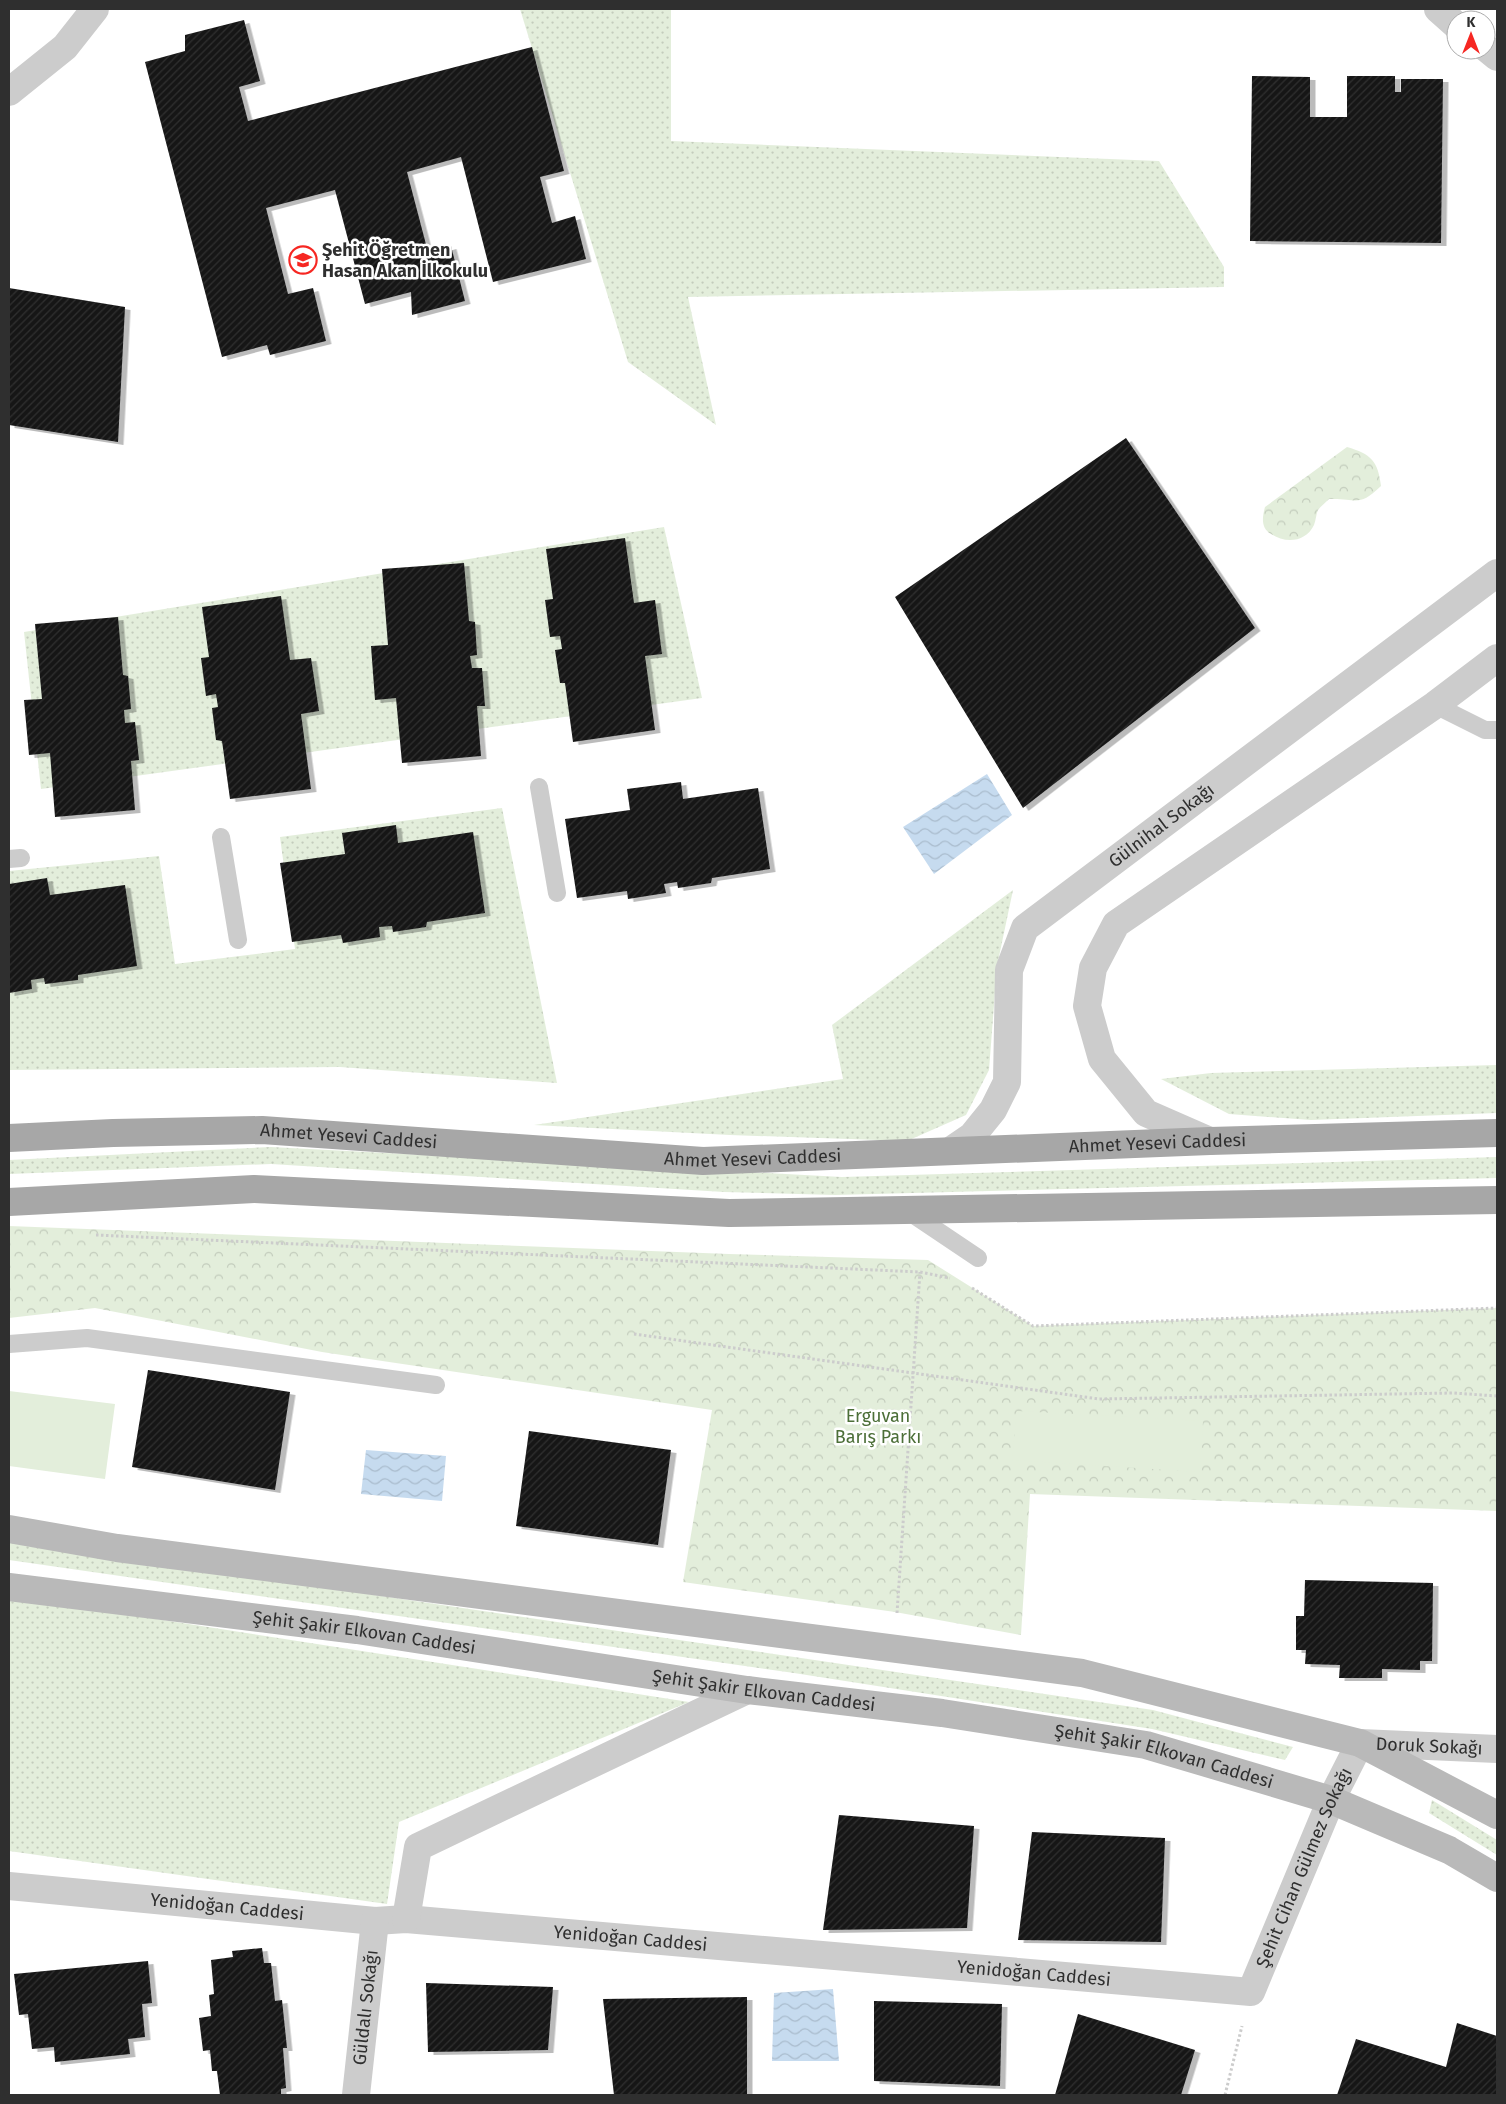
<svg xmlns="http://www.w3.org/2000/svg" width="1506" height="2104" font-family="'Fira Sans',sans-serif">
<style>
.grass{fill:url(#grass-dots)}
.park{fill:url(#park-crowns)}
.garden{fill:#e3eedb}
.water{fill:url(#water-waves)}
.building{fill:url(#building-hatch);filter:url(#shadow)}
.lines{fill:none;stroke-linecap:round;stroke-linejoin:round}
.path{stroke:#ccc;stroke-width:3;stroke-dasharray:2.5 2.5;stroke-linecap:butt}
.lane{stroke:#ccc;stroke-width:18}
.street{stroke:#ccc;stroke-width:28}
.secondary{stroke:#b9b9b9;stroke-width:28}
.primary{stroke:#a7a7a7;stroke-width:28}
.labels{text-anchor:middle;stroke-width:5;stroke-linejoin:round;paint-order:stroke}
.poi-label{font-size:18px;font-weight:bold;fill:#2f2f2f;stroke:#fff;text-anchor:start}
.street-label{font-size:18px;fill:#2f2f2f;stroke:#fff}
.park-label{font-size:18px;fill:#4c6f38;stroke:#fff}
</style>
<defs>
<pattern id="grass-dots" width="8" height="8" patternUnits="userSpaceOnUse" patternTransform="scale(1.25)"><rect width="8" height="8" fill="#e3eedb"/><path d="M2 2h.1M6 6h.1" fill="none" stroke="#c3ccbc" stroke-width="1.8" stroke-linecap="round"/></pattern>
<pattern id="park-crowns" width="20" height="18" patternUnits="userSpaceOnUse" patternTransform="scale(1.25)"><rect width="20" height="18" fill="#e3eedb"/><path d="M2 6a3 3 0 1 1 6 0M12 15a3 3 0 1 1 6 0" fill="none" stroke="#c3ccbc"/></pattern>
<pattern id="water-waves" width="16" height="10" patternUnits="userSpaceOnUse" patternTransform="scale(1.25)"><rect width="16" height="10" fill="#c6dbef"/><path d="M0 5q4-4 8 0t8 0" fill="none" stroke="#aabccd"/></pattern>
<pattern id="building-hatch" width="6" height="6" patternUnits="userSpaceOnUse" patternTransform="scale(1.25)"><rect width="6" height="6" fill="#161616"/><path d="M-1 1l2-2M0 6l6-6M5 7l2-2" fill="none" stroke="#303030"/></pattern>
<filter id="shadow"><feDropShadow dx="5.5" dy="3" stdDeviation="0" flood-color="#0004"/></filter>
</defs>
<rect width="100%" height="100%" fill="#fff"/>
<path class="grass" d="M520 9H671V141L1159 161 1224 267V287L688 297 716 425 628 362Z
M664 527 702 698 41 789 24 632Z
M502 808 557 1083 340 1067 9 1070V871L159 856 175 964 295 949 280 837Z
M1013 890 997 966 989 1070 966 1115 907 1141 730 1135 534 1125 843 1079 832 1025Z
M1497 1065V1113L1311 1120 1229 1114 1161 1079 1211 1073Z
M271 1147 842 1177 1497 1157V1178L835 1195 724 1192 271 1164 9 1174V1160Z
M9 1541 1153 1710 1293 1747 1285 1760 1152 1729 794 1673 9 1560Z
M9 1596 689 1702 399 1822 387 1904 9 1851Z
M1432 1800 1497 1840V1855L1429 1813Z"/>
<path class="park" d="M1347 447C1371 454 1378 461 1381 486 1358 508 1358 498 1329 499 1326 502 1321 506 1318 510 1316 514 1316 520 1314 525 1306 542 1286 544 1271 534 1261 528 1262 518 1265 507Z
M9 1226 729 1254 928 1260 1033 1326 1497 1308V1511L1030 1494 1021 1635 895 1612 683 1582 712 1410 322 1352 95 1308 9 1318Z"/>
<path class="garden" d="M9 1391 115 1404 105 1479 9 1466Z
M1017 1411 1203 1421 1200 1472 1012 1460Z"/>
<path class="water" d="M987 774 1012 815 934 874 903 827Z
M366 1450 446 1456 442 1501 361 1494Z
M833 1989 839 2061H772L774 1993Z"/>
<path class="building" d="M244 20 260 81 239 87 248 121 532 47 564 171 540 177 552 223 575 216 586 259 493 282 461 157 407 172 428 252 451 246 465 301 412 315 411 292 365 304 335 190 266 208 288 294 313 288 326 341 270 355 267 345 222 357 145 62 185 51V35Z
M1252 76 1310 77V117H1347V76H1395V92H1401V79H1443L1441 243 1250 241Z
M9 288 125 307 118 442 9 425Z
M1126 438 1255 628 1023 808 895 597Z
M625 538 634 603 655 600 662 654 645 656 655 730 573 742 565 683H560L555 650 562 649 560 636 550 637 545 600 553 599 546 549Z
M464 563 469 621 475 622 477 655 470 656 472 668H482L485 706H477L481 756 402 763 396 698 375 700 371 646 388 645 382 569Z
M281 596 290 660 311 658 319 711 301 714 311 789 230 799 222 741 216 740 212 708 218 707 216 694 206 696 201 658 209 657 202 607Z
M118 617 123 675 128 676 131 709 124 710 125 723 135 722 139 760 131 761 135 810 55 817 50 753 29 755 24 700 42 699 35 624Z
M681 782 683 799 758 788 770 869 712 878 711 883 678 888 677 882 664 884 666 893 628 899 627 891 577 898 565 819 630 810 627 789Z
M396 825 398 843 473 832 485 913 427 922 426 927 393 932 392 926 379 927 380 937 343 943 341 935 292 942 280 863 345 854 342 833Z
M47 878 50 895 125 885 137 966 78 975V980L45 984 44 978 31 980 32 989 9 993V884Z
M148 1370 290 1392 275 1490 132 1467Z
M529 1431 671 1450 658 1545 516 1526Z
M1305 1580 1433 1583 1432 1661H1420V1670L1382 1669V1678H1339L1340 1665 1305 1664 1306 1650H1296V1616H1304Z
M839 1815 974 1826 967 1928 823 1930Z
M1032 1832 1165 1838 1161 1942 1018 1940Z
M262 1948 264 1963H271L275 2001 282 2000 287 2048H283L286 2088 281 2089V2095H220L217 2071H212L210 2050 203 2051 199 2018 211 2016 209 1995 214 1994 211 1960 233 1957 232 1951Z
M148 1961 152 2003 142 2004 145 2037 128 2039 130 2054 55 2062 54 2047 32 2049 28 2014 19 2015 14 1974Z
M426 1983 553 1987 548 2050 428 2052Z
M747 1997V2095H614L603 1999Z
M874 2001 1002 2004 1000 2086 874 2081Z
M1078 2014 1195 2050 1181 2095H1055Z
M1457 2023 1497 2036V2095H1337L1356 2039 1446 2067Z"/>
<g class="lines">
<path class="path" d="M96 1235 920 1272 950 1278
M972 1288 1033 1326 1497 1308
M634 1334 1099 1399 1453 1393 1497 1396
M897 1613 920 1272
M1225 2095 1242 2026"/>
<path class="lane" d="M1435 705 1485 730H1497
M539 787 557 893
M221 837 238 940
M9 859 21 858
M908 1211 978 1258
M9 1344 87 1338 436 1385"/>
<g class="street">
<path d="M1438 9 1456 25"/>
<path d="M1486 48 1497 57"/>
<path d="M9 92 65 47 95 9"/>
<path d="M1210 1141 1146 1113 1102 1059 1087 1006 1093 968 1116 924 1435 705 1497 658"/>
<path id="s1" d="M950 1151 972 1136 993 1110 1007 1082 1009 970 1025 928 1497 573"/>
<path id="s2" d="M9 1886 375 1921 406 1919 1251 1992 1331 1800 1360 1743 1497 1749"/>
<path d="M406 1919 418 1847 747 1690"/>
<path id="s3" d="M356 2095 375 1921"/>
</g>
<g class="secondary">
<path d="M9 1529 117 1548 1082 1673 1360 1743 1497 1815"/>
<path id="s4" d="M9 1587 357 1630 747 1690 942 1713 1146 1745 1331 1800 1449 1850 1497 1878"/>
</g>
<g class="primary">
<path id="s5" d="M9 1138 113 1133 262 1130 703 1161 1210 1141 1497 1133"/>
<path d="M9 1202 254 1189 729 1213 1497 1200"/>
</g>
</g>
<defs>
<g id="school-ring" transform="scale(1.4375)"><circle r="9.5" fill="#fff" stroke="#f62722" stroke-width="1.5"/><path d="M0-5L7-2L0 1L-7-2ZM-4 1L0 2.5L4 1V4Q0 6-4 4Z" fill="#f62722"/></g>
</defs>
<g fill-rule="evenodd">
<use href="#school-ring" x="303" y="260"/>
</g>
<g class="labels">
<g class="poi-label">
<text x="322" y="256">Şehit Öğretmen<tspan x="322" dy="21">Hasan Akan İlkokulu</tspan></text>
</g>
<g class="street-label">
<text dy="6" stroke="none"><textPath href="#s1" startOffset="419">Gülnihal Sokağı</textPath></text>
<text dy="6" stroke="none"><textPath href="#s5" startOffset="340">Ahmet Yesevi Caddesi</textPath></text>
<text dy="6" stroke="none"><textPath href="#s5" startOffset="1150">Ahmet Yesevi Caddesi</textPath></text>
<text dy="6" stroke="none"><textPath href="#s5" startOffset="745">Ahmet Yesevi Caddesi</textPath></text>
<text dy="6" stroke="none"><textPath href="#s4" startOffset="358">Şehit Şakir Elkovan Caddesi</textPath></text>
<text dy="6" stroke="none"><textPath href="#s4" startOffset="762">Şehit Şakir Elkovan Caddesi</textPath></text>
<text dy="6" stroke="none"><textPath href="#s2" startOffset="1588">Doruk Sokağı</textPath></text>
<text dy="6" stroke="none"><textPath href="#s4" startOffset="1168">Şehit Şakir Elkovan Caddesi</textPath></text>
<text dy="6" stroke="none"><textPath href="#s2" startOffset="1382">Şehit Cihan Gülmez Sokağı</textPath></text>
<text dy="6" stroke="none"><textPath href="#s2" startOffset="219">Yenidoğan Caddesi</textPath></text>
<text dy="6" stroke="none"><textPath href="#s2" startOffset="624">Yenidoğan Caddesi</textPath></text>
<text dy="6" stroke="none"><textPath href="#s2" startOffset="1029">Yenidoğan Caddesi</textPath></text>
<text dy="6" stroke="none"><textPath href="#s3" startOffset="88">Güldalı Sokağı</textPath></text>
</g>
<g class="park-label">
<text x="878" y="1422">Erguvan<tspan x="878" dy="21">Barış Parkı</tspan></text>
</g>
</g>
<rect width="1506" height="2104" fill="none" stroke="#2f2f2f" stroke-width="20"/>
<g transform="translate(1471 35)"><circle r="24" fill="#ffffff" stroke="#acacac"/>
<path d="M0-4L9 19L0 12L-9 19Z" fill="#f62722"/>
<text y="-8" font-size="14" font-weight="bold" text-anchor="middle" fill="#2f2f2f">K</text>
</g>
</svg>
